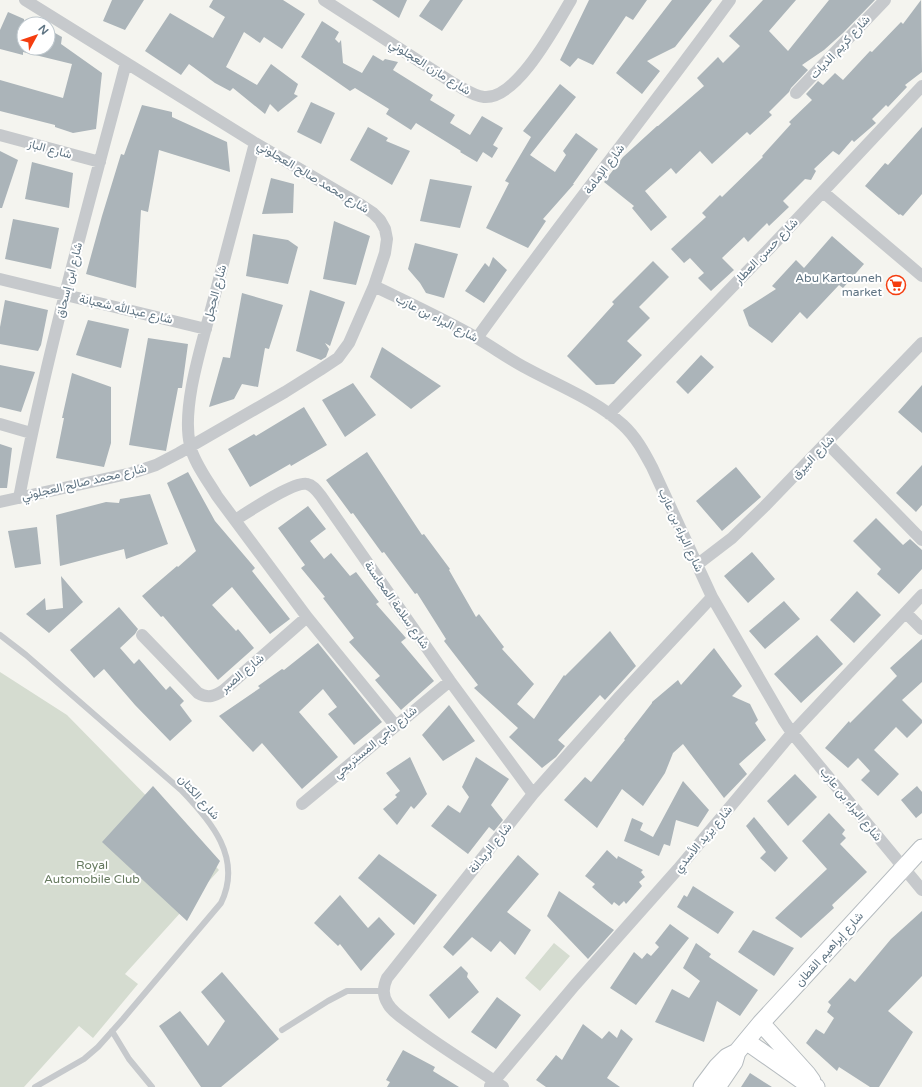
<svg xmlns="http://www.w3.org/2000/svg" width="922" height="1087" font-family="'Varela Round',Vazirmatn,sans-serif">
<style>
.green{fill:#d5dcd0}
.building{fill:#abb4b9}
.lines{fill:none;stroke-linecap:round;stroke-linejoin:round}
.secondary-casing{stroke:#b5bbbf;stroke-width:19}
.lane{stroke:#c6c9cc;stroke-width:6}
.street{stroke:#c6c9cc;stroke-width:12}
.secondary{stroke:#fff;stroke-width:17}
.labels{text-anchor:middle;stroke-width:4;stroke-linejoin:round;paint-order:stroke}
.street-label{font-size:12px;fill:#607584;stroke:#fff}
.poi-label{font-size:12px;fill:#607584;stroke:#fff;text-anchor:end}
.park-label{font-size:12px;fill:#667a5f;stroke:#fff}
</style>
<rect width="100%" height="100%" fill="#f4f4ef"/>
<path class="green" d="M0 672 67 715 219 870 125 974 138 984 93 1038 79 1026 24 1087H0Z
M554 943 570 956 540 991 525 978Z"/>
<path class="building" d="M112 0H144L125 30 103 21Z
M213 0H283L305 14 282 49 264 37 260 43 244 32 226 67 257 85 271 64 298 84 294 94 298 96 278 112 270 104 265 114 233 88 230 91 215 83 189 64 181 75 145 51 170 13 213 38 225 17 209 7Z
M372 0H407L399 18Z
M430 0H463L442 31 419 16Z
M589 0H647L633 20 626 16 593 65 578 58 570 67 560 60Z
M672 0H712L675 47 647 61 660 71 642 94 616 73Z
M763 0H796L769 31 788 51 829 0H875L843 33 824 50 802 65 808 70 791 88 789 92 769 112 772 115 750 135 747 132 712 164 700 151 676 174 671 168 645 191 667 217 651 231 632 208 634 206 604 182 623 157 657 126H658L704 86 697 78 718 57 723 63 740 46 729 36Z
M921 0 922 72 905 85 907 87 888 107 886 105 872 119 876 123 854 142 852 140 839 155 833 151 814 169 816 171 811 180 805 179 783 201 789 207 769 226 767 223 748 242 744 237 722 258 734 270 711 291 698 278 704 273 690 258 684 263 671 249 706 217 702 213 720 195 722 197 763 157 762 156 791 124 789 122 812 100 806 94 818 81 823 85 835 73 843 80 870 51 872 52 901 22 903 24Z
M8 12 24 19V48H48V29L62 37 61 44 102 73 96 129 73 133 55 127V125L0 111V80L63 98 72 64 23 52V55L0 49V30Z
M322 21 339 32 335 39 339 43 341 40 343 63 362 73 373 55 383 61 385 59 398 62 393 70 433 95 430 100 455 115 450 123 470 135 482 116 503 128 493 145 498 148 492 158 483 152 477 162 460 152 461 151 416 123 411 130 386 114 389 109 355 88 350 91 301 57Z
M560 84 576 97 530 155 555 172 566 155 563 151 576 133 598 149 573 184H574L543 219 546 221 528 248 486 228 509 183 505 181 531 137 523 131Z
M311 102 335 113 321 144 297 132Z
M142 105 172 112V117L227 142 230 172 159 150 148 212 141 210 136 288 86 274 102 216 121 154 124 155Z
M368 127 388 138 386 141 410 151 392 185 350 160Z
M922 127V194L903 216 900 214 899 215 865 186 885 163 888 165Z
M0 151 18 160 2 208H0Z
M32 162 73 173 69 208 25 199Z
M271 178 294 184 293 213 262 214Z
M430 179 472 186 460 228 420 221Z
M13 219 59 228 51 269 5 259Z
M334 221 370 236 356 285 323 279Z
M253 234 288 240 298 247 288 284 246 276Z
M832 236 864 264 843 288 839 285 807 319 800 312 772 343 749 326 743 310 776 289 772 286 796 260 804 268Z
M415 243 458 254 444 298 426 293 420 283 408 269Z
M493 257 507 270 484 303 465 291 485 263 489 267Z
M653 261 669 277 639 307 650 318 627 341 642 355 614 384 596 385 567 356 614 304 612 302Z
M310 290 345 302 330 346 325 343 329 349 326 357 321 360 296 351Z
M242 293 283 305 269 349 265 348 258 387 242 384 234 399 209 407 223 357 230 358Z
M5 300 48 310 41 345 38 351 0 344V327Z
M88 320 129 329 121 368 76 355Z
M148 338 188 344 182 388H178L166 451 129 445Z
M382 347 441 386 411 409 370 377Z
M701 355 714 367 688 394 676 382Z
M0 365 35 372 21 412 0 407Z
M72 373 111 387V443L104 467 56 458 64 418H62Z
M353 383 376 415 345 437 322 400Z
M922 385V433L898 412Z
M304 407 327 445 291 466 290 464 250 487 228 449 254 434 256 436Z
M0 444 12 448 7 488H0Z
M367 452 422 535 424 534 450 569 449 570 476 617 479 614 504 647 502 649 534 684 517 704 534 719 564 675 565 676 610 631 636 666 605 700 600 695 558 740 565 746 556 757 542 768 509 737 518 728 474 688 478 685 444 641 446 639 417 593 415 594 384 552 382 553 353 513 351 514 326 480Z
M922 465V505L916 512 896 493Z
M736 467 761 497 722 531 696 501Z
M188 472 215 521 255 568 252 571 290 619 270 634 232 587 212 605 236 631 238 629 254 648 218 680 163 616 161 617 142 596 177 566 178 567 196 551 167 483Z
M150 494 168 544 126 559 124 549 60 566 56 515 106 502 119 503 120 499Z
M308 506 326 529 310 541 324 559 331 553 350 576 356 572 379 602 376 604 406 638 401 642 434 681 401 710 375 680 380 676 349 642 354 638 323 598 325 597 301 568 305 565 278 528Z
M876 518 903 545 910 539 922 550V569L899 594 877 574 881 569 853 541Z
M37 527 41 564 15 568 8 531Z
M752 552 775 579 748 603 724 576Z
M61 576 83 602 49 633 26 614 45 598 46 610 63 608Z
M857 591 881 615 854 643 830 620Z
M784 601 800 619 765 649 749 631Z
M119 607 138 629 135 634 120 648 134 664 139 659 166 690 170 686 184 701 180 705 192 721 170 741 135 705 104 669 94 678 70 650Z
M817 635 843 664 801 703 774 674Z
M922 639V682L902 700 922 720V723L907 738 896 727 874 750 899 774 878 796 861 780 870 771 858 758 848 768 825 748 849 721 850 723 897 676 890 668Z
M318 643 382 722 354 745 328 714 337 707 323 689 299 712 338 757 302 789 262 743 253 752 219 716 260 688 258 686 282 669 284 670Z
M714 648 742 686 732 696 750 704 758 720 755 723 766 740 739 764 747 774 724 798 683 744 673 753 665 773 643 806 622 789 597 828 564 800 585 777 591 782 625 740 624 739 652 703V702L678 680 681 685Z
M449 705 475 741 443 761 422 735Z
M410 757 427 794 414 809 411 806 397 825 383 809 397 797 395 795 400 791 386 773Z
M476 757 509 779 491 805 503 820 494 831 489 827 468 854 431 826 448 805 460 813 469 797 462 787Z
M795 774 817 797 788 826 767 801Z
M683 781 709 810 698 827 676 820 670 846 664 844 659 856 624 841 632 818 643 823 640 830 653 837Z
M153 786 220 861 187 921 102 842Z
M917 786 922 792V813L916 818 901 800Z
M829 813 845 830 842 834 846 838 840 844 867 872 832 905 834 908 801 938 775 918 827 869 802 841Z
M754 817 788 858 775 872 760 858 766 852 746 826Z
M607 850 617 859 618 856 643 870 641 872 645 877 639 882 642 886 626 904 624 901 619 906 614 902 612 905 592 887 595 884 585 876Z
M379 854 437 895 414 925 358 878Z
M518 855 539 874 507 912 531 930 515 955 500 941 491 952 472 937 453 956 443 947Z
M693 886 734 912 718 934 677 907 684 895 687 897Z
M559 891 614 930 588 959 547 916Z
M340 895 368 928 379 917 395 934 361 971 340 944 338 946 314 923Z
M922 911V976L888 1011 913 1032 879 1087H870L839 1067 837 1071 806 1043 816 1029 824 1034 834 1018 827 1012 831 1005 828 1002 850 978 855 982 891 939Z
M670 924 689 938 636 1005 610 988 634 952 642 959 647 953 651 956 659 947 655 943Z
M753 930 794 948 774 976 738 952Z
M696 943 711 954 709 957 758 990 740 1016 717 1001 704 1042 655 1022 672 989 689 998 700 981 683 968Z
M461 966 468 973 467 977 479 992 449 1019 429 995Z
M222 972 279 1039 221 1087H201L159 1026 180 1011 208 1046 225 1021 201 992Z
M497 997 521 1015 496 1049 471 1032Z
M583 1024 602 1039 609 1031 617 1038 621 1029 633 1039 607 1078 620 1087H546L536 1080 556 1055 562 1060Z
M403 1050 435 1067 433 1071 459 1087H387L390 1082 386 1080Z
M750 1073 772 1087H741Z"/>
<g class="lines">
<g class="secondary-casing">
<path id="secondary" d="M761 1023 807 1074 812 1081
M746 1041 803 1081 816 1087
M702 1087 717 1067 727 1057 737 1052 761 1023 922 848
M717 1087 734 1062 737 1052"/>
</g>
<path class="lane" d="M0 635 26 655 181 790C211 821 243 858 221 903L123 1019 98 1047 84 1059 35 1087
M282 1030 328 1001 347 991H383
M112 1031 129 1059 152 1087"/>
<path class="street" d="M324 0 453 83C463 88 473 96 484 97 517 100 556 25 571 0
M796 93 885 0
M0 135 100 162
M255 143C241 196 227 249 213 302 203 341 181 406 190 445 193 461 208 481 217 496L307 617 395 725
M823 192 922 276
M0 279 206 329
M374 286C409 303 444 319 477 338 494 348 509 359 526 368 559 386 596 400 623 425 636 437 644 452 652 467L712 597 784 721 792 733 922 890
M477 338C559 224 647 114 730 0
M609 414 769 249 922 86
M0 424 31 433
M827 443 922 540
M19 498C47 351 88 207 126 63
M0 502 132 473 156 465 179 453 285 392 320 370 338 358 349 343 374 286 385 253 387 239 385 229 380 220 373 213 361 205 255 143 25 0
M235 520C248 512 294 481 307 484 313 485 317 491 321 496L450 681 533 794
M698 564 732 538 765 506 922 343
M906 613 922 629
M142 635 198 693C208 699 215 696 224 690L307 617
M302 804 450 681
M490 1086 575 985 678 869 792 733 922 595
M503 1087C473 1066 442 1048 413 1026 405 1020 393 1013 388 1004 382 995 383 987 387 978L533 794 620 696 712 597"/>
<use href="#secondary" class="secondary"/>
</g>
<defs>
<g id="supermarket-ring" transform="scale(1)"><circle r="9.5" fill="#fff" stroke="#f53d0f" stroke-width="1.5"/><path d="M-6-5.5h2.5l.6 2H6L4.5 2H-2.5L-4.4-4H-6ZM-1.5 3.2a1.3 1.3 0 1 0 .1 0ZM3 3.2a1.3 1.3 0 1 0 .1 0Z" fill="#f53d0f"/></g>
</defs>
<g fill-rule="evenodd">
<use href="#supermarket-ring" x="896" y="285"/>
</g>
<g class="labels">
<g class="street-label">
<text transform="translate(840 47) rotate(-47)" y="4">شارع كريم الديات</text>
<text transform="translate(430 67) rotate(32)" y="4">شارع مازن العجلوني</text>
<text transform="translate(50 149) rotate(15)" y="4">شارع الباز</text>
<text transform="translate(604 169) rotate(-53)" y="4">شارع الإمامة</text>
<text transform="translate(313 177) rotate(31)" y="4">شارع محمد صالح العجلوني</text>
<text transform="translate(766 251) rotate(-46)" y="4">شارع حسن العطار</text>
<text transform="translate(69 280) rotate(-76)" y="4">شارع ابن إسحاق</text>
<text transform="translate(215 293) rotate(-75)" y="4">شارع الحجل</text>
<text transform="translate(126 309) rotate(13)" y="4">شارع عبدالله شعبانة</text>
<text transform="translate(437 318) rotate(27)" y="4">شارع البراء بن عازب</text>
<text transform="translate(813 457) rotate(-46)" y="4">شارع البيرق</text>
<text transform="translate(84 482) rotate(-13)" y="4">شارع محمد صالح العجلوني</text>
<text transform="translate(681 530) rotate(65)" y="4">شارع البراء بن عازب</text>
<text transform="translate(397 605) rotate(55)" y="4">شارع سلامة المحاسنة</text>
<text transform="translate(242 673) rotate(-40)" y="4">شارع الصبر</text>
<text transform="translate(375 742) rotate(-40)" y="4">شارع ناجي المستريحي</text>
<text transform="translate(199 797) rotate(48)" y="4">شارع الكتان</text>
<text transform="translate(851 804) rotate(51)" y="4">شارع البراء بن عازب</text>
<text transform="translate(703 839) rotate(-50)" y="4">شارع يزيد الأسدي</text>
<text transform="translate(490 848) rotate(-51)" y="4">شارع الريدانة</text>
<text transform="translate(829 949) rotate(-48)" y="4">شارع إبراهيم القطان</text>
</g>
<g class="poi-label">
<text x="882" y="282">Abu Kartouneh<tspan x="882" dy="14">market</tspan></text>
</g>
<g class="park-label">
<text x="92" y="869">Royal<tspan x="92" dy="14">Automobile Club</tspan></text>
</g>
</g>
<g transform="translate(36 36) rotate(50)"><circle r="19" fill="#ffffff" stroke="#bfc8ce"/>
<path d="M0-3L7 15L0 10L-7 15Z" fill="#f53d0f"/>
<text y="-6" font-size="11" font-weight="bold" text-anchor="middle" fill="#607584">N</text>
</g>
</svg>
